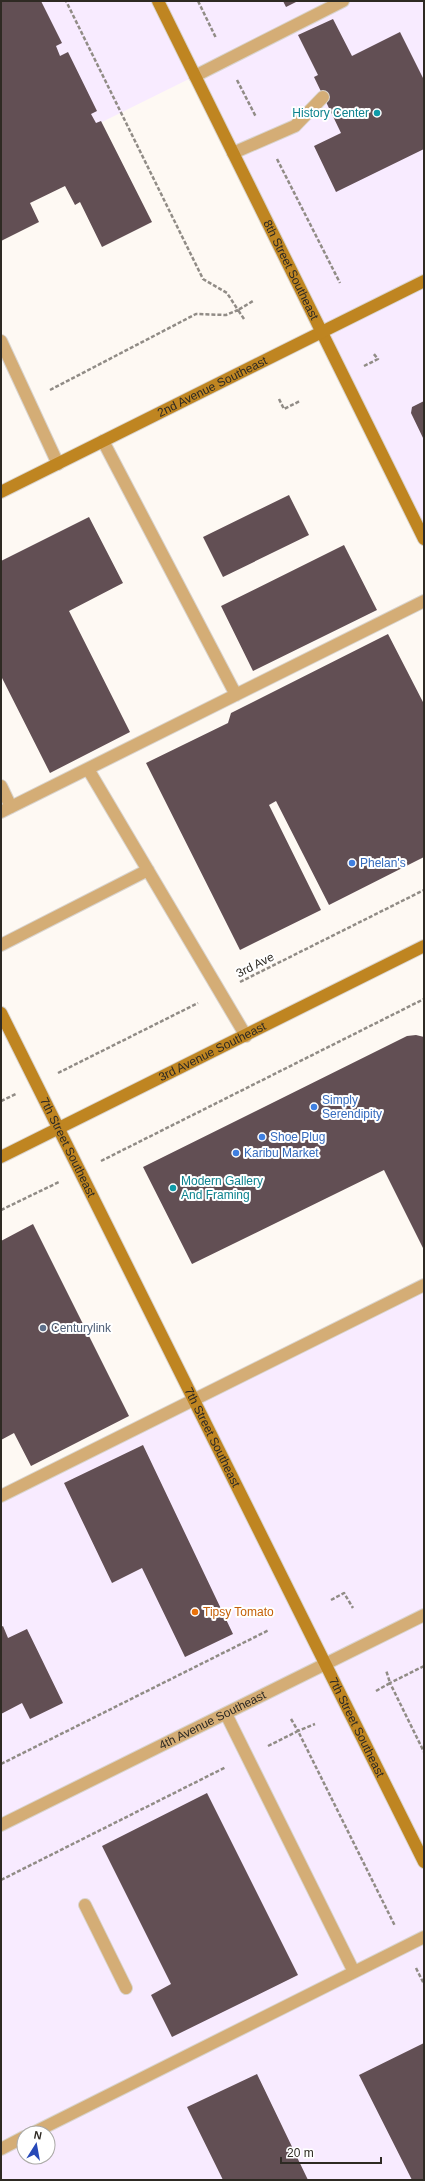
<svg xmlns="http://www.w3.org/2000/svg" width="425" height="2181" font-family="Arial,sans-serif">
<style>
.commercial{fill:#f8ebff;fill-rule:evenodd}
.building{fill:#624f54}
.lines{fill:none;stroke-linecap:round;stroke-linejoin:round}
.lane-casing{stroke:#d9d4ce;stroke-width:14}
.street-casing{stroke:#d9d4ce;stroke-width:14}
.secondary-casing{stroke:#d9d4ce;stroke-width:14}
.path{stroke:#918c86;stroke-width:2.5;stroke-dasharray:4 2;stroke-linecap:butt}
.lane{stroke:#d4ad76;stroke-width:12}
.street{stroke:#d4ad76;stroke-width:12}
.secondary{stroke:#bf8521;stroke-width:12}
.culture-dot{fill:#0f9aa8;stroke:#fff;stroke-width:1.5}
.shop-dot{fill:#3f7fe0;stroke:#fff;stroke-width:1.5}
.service-dot{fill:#5c6f8a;stroke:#fff;stroke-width:1.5}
.food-dot{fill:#e8710a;stroke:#fff;stroke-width:1.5}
.labels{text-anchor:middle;stroke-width:4;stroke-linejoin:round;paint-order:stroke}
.culture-label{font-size:12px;fill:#0d838f;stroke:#fff;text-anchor:end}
.street-label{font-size:12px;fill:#2e2a23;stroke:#fff}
.shop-label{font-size:12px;fill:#366cbe;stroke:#fff;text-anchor:start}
.service-label{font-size:12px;fill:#4e5e75;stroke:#fff;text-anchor:start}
.food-label{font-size:12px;fill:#c56008;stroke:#fff;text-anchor:start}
</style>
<rect width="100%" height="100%" fill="#fef9f3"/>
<path class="commercial" d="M1 1H424V548L195 76 1 172Z
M424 1283V2180H1V1494ZM24 2133H48V2157H24Z"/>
<path class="building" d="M1 1H41L62 43 56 46 60 56 68 52 97 111 91 114 96 123 101 121 152 222 102 247 80 202 75 205 65 186 30 203 39 222 1 241Z
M283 1H298L286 7Z
M333 19 352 56 400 32 424 80V149L336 192 314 146 341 133 314 77 318 75 298 35Z
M424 401V440L411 413 412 407Z
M289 495 309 535 223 577 203 537Z
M89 517 123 583 69 611 130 732 50 773 1 676V561Z
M344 545 377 610 253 671 221 606Z
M388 634 424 704V857L329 905 276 801 269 805 321 910 240 950 146 763 228 723 231 713Z
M416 1035 424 1037V1250L384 1170 192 1264 143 1167 407 1036Z
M33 1224 129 1416 31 1466 14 1433 1 1440V1241Z
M143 1445 233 1634 185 1657 142 1568 112 1583 64 1483Z
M3 1626 8 1638 27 1629 63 1703 30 1719 22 1703 1 1714V1627Z
M207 1793 298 1975 172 2037 151 1995 171 1984 102 1846Z
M424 2043V2180H412L359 2075Z
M257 2074 308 2180H223L187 2107Z"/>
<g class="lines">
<g class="lane-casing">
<path id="lane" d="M195 76 343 1
M233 153 295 126 323 97
M1 341 58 464
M103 441 236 695
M88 769 246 1036
M1 786 11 807
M1 812 424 601
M1 945 148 870
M1 1496 424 1285
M226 1714 354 1972
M85 1905 126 1988
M33 2133 424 1937
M1 2149 24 2137"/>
</g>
<g class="street-casing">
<g id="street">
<path id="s1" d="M1 1825 424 1615"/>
</g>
</g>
<g class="secondary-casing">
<g id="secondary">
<path id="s2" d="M158 1 424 539"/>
<path id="s3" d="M1 492 424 281"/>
<path id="s4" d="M1 1013 424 1862"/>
<path id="s5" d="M1 1157 424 946"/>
</g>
</g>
<path class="path" d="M198 1 216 38
M237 80 256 117
M277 159 340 283
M244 319 238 310 253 301
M364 366 378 359 373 353
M50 390 196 314 226 315 238 310 227 293 203 279 66 1
M279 399 284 409 300 401
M240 982 424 890
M58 1073 198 1003
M1 1101 16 1094
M101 1161 424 999
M1 1210 59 1182
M331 1600 344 1593 353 1608
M424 1666 390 1683 424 1752
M376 1691 390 1683 386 1670
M291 1719 298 1731 315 1724
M268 1746 298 1731 395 1926
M1 1764 269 1630
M1 1880 226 1767
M416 1968 424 1984"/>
<use href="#lane" class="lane"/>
<use href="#street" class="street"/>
<use href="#secondary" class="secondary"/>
</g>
<g class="culture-dot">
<circle cx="377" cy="113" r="4"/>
<circle cx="173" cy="1188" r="4"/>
</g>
<g class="shop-dot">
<circle cx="352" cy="863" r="4"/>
<circle cx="314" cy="1107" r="4"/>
<circle cx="262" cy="1137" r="4"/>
<circle cx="236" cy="1153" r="4"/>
</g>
<circle class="service-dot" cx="43" cy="1328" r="4"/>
<circle class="food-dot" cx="195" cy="1612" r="4"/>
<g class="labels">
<g class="culture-label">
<text x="369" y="117">History Center</text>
<text x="181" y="1185" text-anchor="start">Modern Gallery<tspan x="181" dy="14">And Framing</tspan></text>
</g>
<g class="street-label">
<text dy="4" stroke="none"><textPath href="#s2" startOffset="300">8th Street Southeast</textPath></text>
<text dy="4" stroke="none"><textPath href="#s3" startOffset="236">2nd Avenue Southeast</textPath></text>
<text transform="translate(255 965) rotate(-27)" y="4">3rd Ave</text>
<text dy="4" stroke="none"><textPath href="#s5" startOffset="236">3rd Avenue Southeast</textPath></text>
<text dy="4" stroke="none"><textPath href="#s4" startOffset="150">7th Street Southeast</textPath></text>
<text dy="4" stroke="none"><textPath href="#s4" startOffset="474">7th Street Southeast</textPath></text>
<text dy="4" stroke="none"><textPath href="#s1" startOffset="236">4th Avenue Southeast</textPath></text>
<text dy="4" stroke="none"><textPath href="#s4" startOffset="798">7th Street Southeast</textPath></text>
</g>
<g class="shop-label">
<text x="360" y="867">Phelan's</text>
<text x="322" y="1104">Simply<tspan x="322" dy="14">Serendipity</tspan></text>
<text x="270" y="1141">Shoe Plug</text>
<text x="244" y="1157">Karibu Market</text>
</g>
<g class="service-label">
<text x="51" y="1332">Centurylink</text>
</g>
<g class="food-label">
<text x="203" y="1616">Tipsy Tomato</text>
</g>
</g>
<rect width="425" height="2181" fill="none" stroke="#2e2a23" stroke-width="4"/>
<g transform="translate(36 2145) rotate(11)"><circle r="19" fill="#ffffff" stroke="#abaaa7"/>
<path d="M0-3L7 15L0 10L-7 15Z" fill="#2749b8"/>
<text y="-6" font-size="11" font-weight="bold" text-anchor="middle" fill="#2e2a23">N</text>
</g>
<path d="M281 2157v6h100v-6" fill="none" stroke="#2e2a23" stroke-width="2"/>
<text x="287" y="2157" font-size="12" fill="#2e2a23" stroke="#ffffff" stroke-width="3" paint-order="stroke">20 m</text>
</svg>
